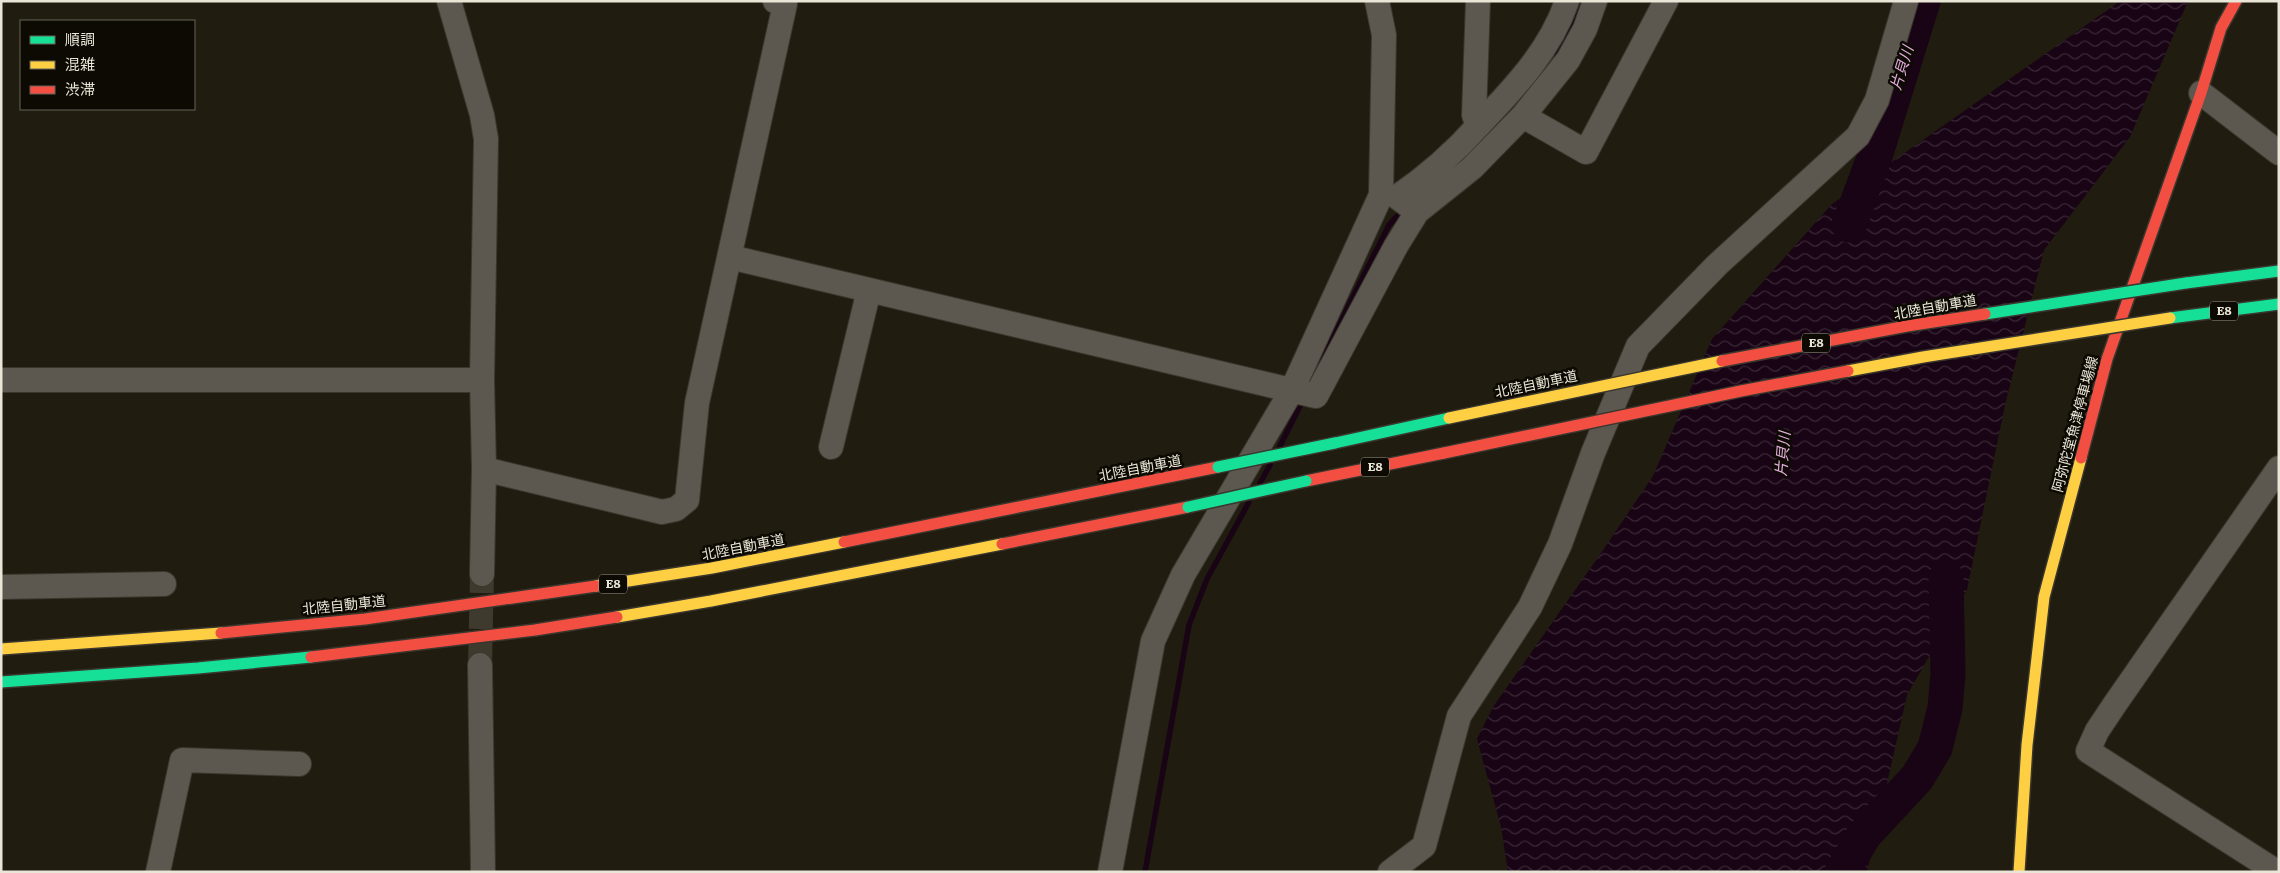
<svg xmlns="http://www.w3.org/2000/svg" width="2280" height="873" font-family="Literata,'Noto Sans JP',serif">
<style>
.water{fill:url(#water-waves)}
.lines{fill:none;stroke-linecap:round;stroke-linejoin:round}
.stream{stroke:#190415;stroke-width:5.5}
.river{stroke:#190415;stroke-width:35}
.street-tunnel{stroke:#3e3a2d;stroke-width:24;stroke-dasharray:24 12;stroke-linecap:butt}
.street-casing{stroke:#3a372f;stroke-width:26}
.fast-casing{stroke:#3a372f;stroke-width:14}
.slow-casing{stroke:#3a372f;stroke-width:14}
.jam-casing{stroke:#3a372f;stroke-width:14}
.street{stroke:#5c584f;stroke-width:24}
.fast{stroke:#16e098;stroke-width:11}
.slow{stroke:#ffcf43;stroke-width:11}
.jam{stroke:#f24e42;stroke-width:11}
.fast-bridge-casing{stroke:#3a372f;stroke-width:14;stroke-linecap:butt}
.slow-bridge-casing{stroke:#3a372f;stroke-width:14;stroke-linecap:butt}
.jam-bridge-casing{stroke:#3a372f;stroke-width:14;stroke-linecap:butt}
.fast-bridge{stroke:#16e098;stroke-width:11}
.slow-bridge{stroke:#ffcf43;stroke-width:11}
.jam-bridge{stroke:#f24e42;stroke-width:11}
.labels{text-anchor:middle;stroke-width:5;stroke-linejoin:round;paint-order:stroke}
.shield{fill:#0d0a03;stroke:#a7a397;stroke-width:1}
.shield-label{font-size:12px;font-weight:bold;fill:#e9e5d7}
.street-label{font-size:14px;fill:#e9e5d7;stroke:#0d0a03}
.water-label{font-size:15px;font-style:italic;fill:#e3addc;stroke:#0d0a03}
</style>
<defs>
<pattern id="water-waves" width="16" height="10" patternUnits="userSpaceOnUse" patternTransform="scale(1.25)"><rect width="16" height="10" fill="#190415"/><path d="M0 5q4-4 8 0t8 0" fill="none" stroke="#3a2836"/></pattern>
</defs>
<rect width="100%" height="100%" fill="#201c0f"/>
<path class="water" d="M2118 1H2188L2130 137 2044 250 2005 405 1967 590 1907 695 1867 872H1508L1501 827 1477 739 1493 707 1601 553 1653 476 1712 339 1832 204 2116 4Z"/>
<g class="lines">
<path class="stream" d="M1548 62C1563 44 1577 24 1582 1
M1460 160 1480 144 1504 115
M1318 367 1389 225 1404 209
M1280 446 1304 398
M1260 483 1270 465
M1145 872 1189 625 1207 579 1249 502"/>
<path class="river" d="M1849 225 1876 153 1923 1
M1842 872 1864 835 1917 778 1935 748 1945 708 1948 675 1946 578"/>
<path class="street-tunnel" d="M480 665 482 574"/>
<g class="street-casing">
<path id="street" d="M449 1 482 115 486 139 482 380 484 469 482 574
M1478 1 1474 115 1478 126C1514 88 1550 51 1567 1
M2201 93 2279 153
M1523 116 1586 152 1666 1
M1417 212 1397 197C1428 176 1453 154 1478 126
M730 257 1316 396 1396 246 1417 212 1472 168 1523 116 1568 60 1585 29 1595 1
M1 380H482
M831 447 869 290
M484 469 662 512 676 509 687 500 697 403 785 4 775 1
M1 587 164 584
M480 665 483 872
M158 872 182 760 299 764
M1110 872 1153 641 1183 575 1292 390 1381 195 1384 35 1377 1
M1390 872 1424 846 1459 716 1530 607 1560 544 1593 453 1638 346 1717 265 1858 136 1877 100 1906 1
M2277 872 2088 751 2097 731 2115 704 2279 468"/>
</g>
<g class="fast-casing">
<path id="fast" d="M2186 283 2279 271
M2170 318 2279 304
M1335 443 1449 418
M1 682 198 668 311 657"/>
</g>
<g class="slow-casing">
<path id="slow" d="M596 586 712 568 844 542
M617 617 711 601 1002 544
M1 649 221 633
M2019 872 2027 745 2044 597 2081 458"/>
</g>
<g class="jam-casing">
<path id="jam" d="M2081 458 2107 359 2201 93 2221 28 2236 1
M1306 481 1444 453
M844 542 1218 467
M1002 544 1188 507
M221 633 365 619 596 586
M311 657 535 630 617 617"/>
</g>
<use href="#street" class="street"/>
<use href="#fast" class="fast"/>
<use href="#slow" class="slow"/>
<use href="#jam" class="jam"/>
<g class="fast-bridge-casing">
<path id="fast-bridge" d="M1985 314 2186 283
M1218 467 1335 443
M1188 507 1306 481"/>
</g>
<g class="slow-bridge-casing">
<path id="slow-bridge" d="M1848 371 1923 357 2170 318
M1449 418 1722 361"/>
</g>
<g class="jam-bridge-casing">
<path id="jam-bridge" d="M1722 361 1907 326 1985 314
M1444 453 1741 391 1848 371"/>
</g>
<use href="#fast-bridge" class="fast-bridge"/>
<use href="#slow-bridge" class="slow-bridge"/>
<use href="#jam-bridge" class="jam-bridge"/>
</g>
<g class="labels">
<g class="shield">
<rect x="2210" y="301.5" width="28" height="19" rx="4"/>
<rect x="1802" y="333.5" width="28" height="19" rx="4"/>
<rect x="1361" y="457.5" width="28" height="19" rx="4"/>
<rect x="599" y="574.5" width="28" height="19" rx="4"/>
</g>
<g class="shield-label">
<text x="2224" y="315">E8</text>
<text x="1816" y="347">E8</text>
<text x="1375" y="471">E8</text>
<text x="613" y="588">E8</text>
</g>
<g class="street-label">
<text transform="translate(1935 307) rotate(-10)" y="5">北陸自動車道</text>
<text transform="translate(1536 384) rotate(-12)" y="5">北陸自動車道</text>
<text transform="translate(2075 424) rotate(-75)" y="5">阿弥陀堂魚津停車場線</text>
<text transform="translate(1140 468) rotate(-11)" y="5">北陸自動車道</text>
<text transform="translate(743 547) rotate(-11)" y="5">北陸自動車道</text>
<text transform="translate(344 605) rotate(-6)" y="5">北陸自動車道</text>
</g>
<g class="water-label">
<text transform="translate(1902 68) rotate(-73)" y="5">片貝川</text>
<text transform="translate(1783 454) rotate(-85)" y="5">片貝川</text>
</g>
</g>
<rect width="2280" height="873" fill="none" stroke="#e9e5d7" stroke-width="5"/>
<rect x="20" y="20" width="175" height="90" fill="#0d0a03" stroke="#656258"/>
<rect x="30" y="36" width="25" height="8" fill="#16e098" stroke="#656258"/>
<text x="65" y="45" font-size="15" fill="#e9e5d7">順調</text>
<rect x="30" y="61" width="25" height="8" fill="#ffcf43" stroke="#656258"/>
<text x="65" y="70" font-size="15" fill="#e9e5d7">混雑</text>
<rect x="30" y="86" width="25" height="8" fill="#f24e42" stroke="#656258"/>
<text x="65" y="95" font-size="15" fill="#e9e5d7">渋滞</text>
</svg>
